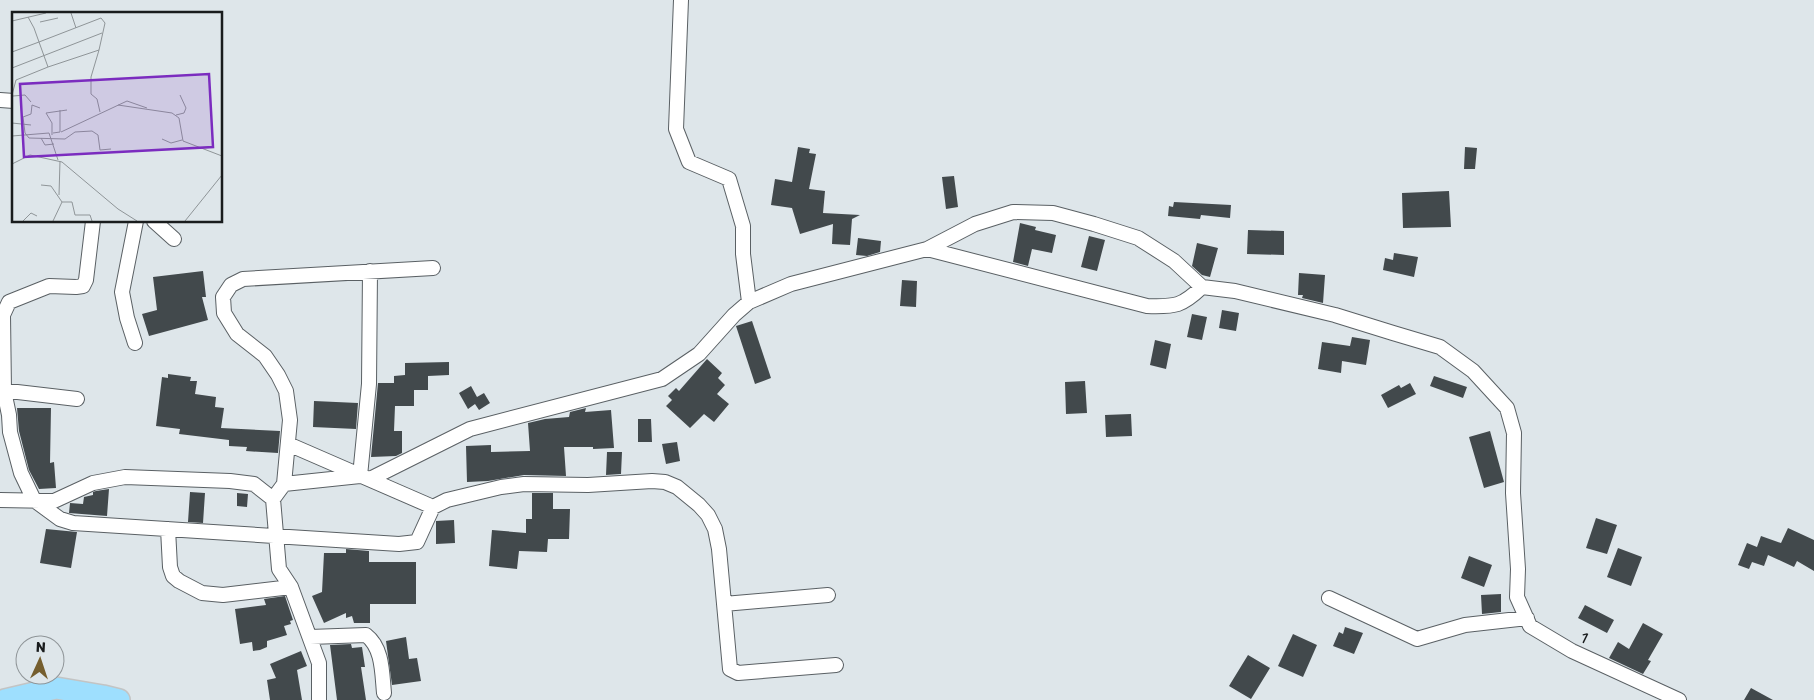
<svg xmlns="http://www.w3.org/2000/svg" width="1814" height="700" font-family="Rubik,sans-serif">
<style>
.building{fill:#42494c}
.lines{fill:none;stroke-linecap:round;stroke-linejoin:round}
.street-casing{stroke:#5a6064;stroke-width:16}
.primary-casing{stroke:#c3c4c4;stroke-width:24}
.street{stroke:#fff;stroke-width:14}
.primary{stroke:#9edffe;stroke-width:21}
.labels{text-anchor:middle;stroke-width:5;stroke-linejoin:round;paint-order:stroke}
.street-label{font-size:15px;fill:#191c1d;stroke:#dee6ea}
.inset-road{fill:none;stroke:#8f9598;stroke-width:1}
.view{fill:#7b2cbf;fill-opacity:0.15;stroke:#7b2cbf;stroke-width:2.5}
.inset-edge{fill:none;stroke:#191c1d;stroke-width:2.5}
</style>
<rect width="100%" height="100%" fill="#dee6ea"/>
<path class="building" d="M798 147 810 149 809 153 816 154 809 189 825 191 823 213 860 215 852 219 850 245 832 244 833 224 800 234 792 208 771 205 775 179 792 182Z
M1465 147 1477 148 1475 169H1464Z
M954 176 958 207 946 209 942 177Z
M1449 191 1451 227 1403 228 1402 193Z
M1174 202 1231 205 1230 218 1201 215 1200 219 1168 216 1169 206 1173 207Z
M1020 223 1036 227 1035 230 1056 235 1052 253 1032 249 1028 266 1013 262Z
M1248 230 1284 231V255L1247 254Z
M1089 236 1105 240 1097 271 1081 267Z
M858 238 881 241 880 252 867 256 856 255Z
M1197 243 1218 248 1210 277 1202 275 1192 266Z
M1394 253 1418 257 1414 277 1383 270 1385 258 1393 260Z
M203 271 206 297H202L208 320 149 336 142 314 157 310 153 277Z
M1299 273 1325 275 1323 303 1302 298 1303 295H1298Z
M902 280 917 281 916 307 900 306Z
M1222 310 1239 313 1236 331 1219 328Z
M1192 314 1207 317 1202 340 1187 337Z
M752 321 771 378 755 384 736 326Z
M1352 337 1370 340 1366 365 1342 361 1341 373 1318 369 1322 342 1350 346Z
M1155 340 1171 344 1166 369 1150 365Z
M707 359 722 373 718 378 725 385 717 394 729 404 714 422 704 414 690 428 666 406 672 400 668 396 676 388 679 391Z
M449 362V375L428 376V390H414V406H395L394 431H402V453L396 456 371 457 378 383H394V376L405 375V363Z
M168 374 191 377 190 381H197L195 394 216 397 215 407 224 408 221 428 280 431 278 453 246 451 247 447 229 446V440L179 434 180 429 156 426 162 377 168 378Z
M1434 376 1467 387 1463 398 1430 386Z
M1085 381 1087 413 1066 414 1065 382Z
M1410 383 1416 394 1388 408 1381 395 1399 385 1401 388Z
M471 386 477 397 484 393 490 403 479 410 475 404 468 409 459 393Z
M314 401 358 403 356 429 313 427Z
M17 408H51L50 463 54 462 56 488 39 489 29 470 19 431Z
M586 408 585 412 611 410 614 448 593 449V447H564L566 476 524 475 488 481 467 482 466 446 491 445V452L530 451 528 423 545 419 569 417 570 412Z
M1131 414 1132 436 1106 437 1105 415Z
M638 419H651L652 442H638Z
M1490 431 1504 482 1484 488 1469 437Z
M677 442 680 461 666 464 662 444Z
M607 452H622L621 474 606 475Z
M109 489 107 516 69 513 70 503 83 504 84 497 93 495V492L96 491Z
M190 492 205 493 203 523 188 522Z
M237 493 248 494 247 507 237 506Z
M532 493H553V509H570L569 539H548L547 552 519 551 517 569 489 566 492 530 526 533V519H532Z
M1596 518 1617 525 1607 554 1586 548Z
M454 520 455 543 436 544V521Z
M1788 528 1814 540V571L1797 561 1794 567 1768 555 1764 566 1752 562 1749 569 1738 565 1747 543 1757 547 1761 536 1781 543Z
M46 529 77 532 71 568 40 563Z
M1618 548 1642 557 1631 586 1607 577Z
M346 549 369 551V562H416V604H370V623H354L352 616 346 618V613L324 623 312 596 322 592 324 553H346Z
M1469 556 1492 565 1484 587 1461 578Z
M1501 594V612L1482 614 1481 595Z
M285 596 293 620 290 621 291 624 284 626 287 635 267 641V647L260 650 253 651 252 642 240 644 235 609 266 605 264 599Z
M1585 605 1614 620 1607 633 1578 618Z
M1643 623 1663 634 1648 660 1651 661 1643 674 1609 658 1618 642 1629 649Z
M1345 627 1363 633 1354 654 1333 646 1339 632 1343 634Z
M1293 634 1317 645 1303 677 1278 666Z
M406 637 409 659 417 658 421 681 392 685 386 641Z
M351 644 352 648 362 647 365 667H361L366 700H337L330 645Z
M301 651 307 666 297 670 302 700H270L267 680 276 678 270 664Z
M1248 655 1270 668 1251 699 1229 686Z
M1751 688 1773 700H1744Z"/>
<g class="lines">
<g class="street-casing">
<path id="street" d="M681 0 676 129 689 162 729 179 743 226V254L749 302
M0 100 14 101
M93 221 86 280 83 286 76 287 49 286 9 302 3 315 4 391 9 415 10 432 21 473 34 500 60 519 73 523 399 544 417 542 433 507 447 500 501 487 524 484 588 485 652 481 665 482 677 487 699 505 708 515 715 529 719 549 730 669 738 673 836 665
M154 221 174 239
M927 249 1147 306C1176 307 1182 306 1202 287L1235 291 1335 315 1393 333 1440 347 1473 371 1507 408 1514 433 1513 493 1518 569 1517 597 1530 626 1572 651 1679 700
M135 343 127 318 122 292 136 221
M0 390 77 399
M288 444 433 507
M370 479 470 429 662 379 699 354 734 315 749 302 791 284 927 249 975 224 1013 212 1053 213 1094 224 1138 238 1174 261 1202 287
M284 484 360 476 369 384 370 271
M273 499 284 484 290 420 286 391 278 375 265 356 237 334 224 313 223 297 231 285 243 279 433 268
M0 500 54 501 93 483 125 477 230 481 254 484 273 499 279 569 291 587 319 663V700
M168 529 170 567 173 576 179 581 202 593 223 595 291 587
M1329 598 1417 639 1465 625 1527 618
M724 604 828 595
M310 637 366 635C383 648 382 673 384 693"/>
</g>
<g class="primary-casing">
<path id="primary" d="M5 700 56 688 103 696 119 700"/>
</g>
<use href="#street" class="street"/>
<use href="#primary" class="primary"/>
</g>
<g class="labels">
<g class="street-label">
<text transform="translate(1584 638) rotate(26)" y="5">1</text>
</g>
</g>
<g transform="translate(12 12)">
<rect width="210" height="210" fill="#dee6ea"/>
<path class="inset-road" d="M59 1 64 16M0 9 34 1M28 10 46 6M87 38 79 65V82L85 87 88 100M0 40 27 30 89 6 93 11 87 38 36 55 27 30 22 16 16 5M0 56 90 21M0 83 4 68 36 55M1 84 13 83 19 90M106 93 160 101 167 106 171 129 210 144M28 96 20 93 19 102 11 105 13 121 17 126 53 127 63 120 80 119 86 123 88 138 99 137M164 103 172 101 174 96 168 83M0 111 19 113M49 120 115 89 135 96M41 121 48 120V98M40 123V111L34 101 55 98M0 124 37 121 46 148M29 126 33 133 42 132M150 127 159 131 170 128M0 152 18 143 50 150 106 197 125 209M29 173 39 174 50 190H60L63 203H78L80 209M47 183 48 149M11 209 19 201 25 204M41 209 50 190M173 209 210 163"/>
<path class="view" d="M197 62 201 135 12 145 8 72Z"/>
<rect width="210" height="210" class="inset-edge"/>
</g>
<g transform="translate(40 660) rotate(3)"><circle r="24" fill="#dee6ea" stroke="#8f9598"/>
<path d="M0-4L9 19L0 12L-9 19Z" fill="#755e2e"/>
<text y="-8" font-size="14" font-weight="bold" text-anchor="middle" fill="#191c1d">N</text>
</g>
</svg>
